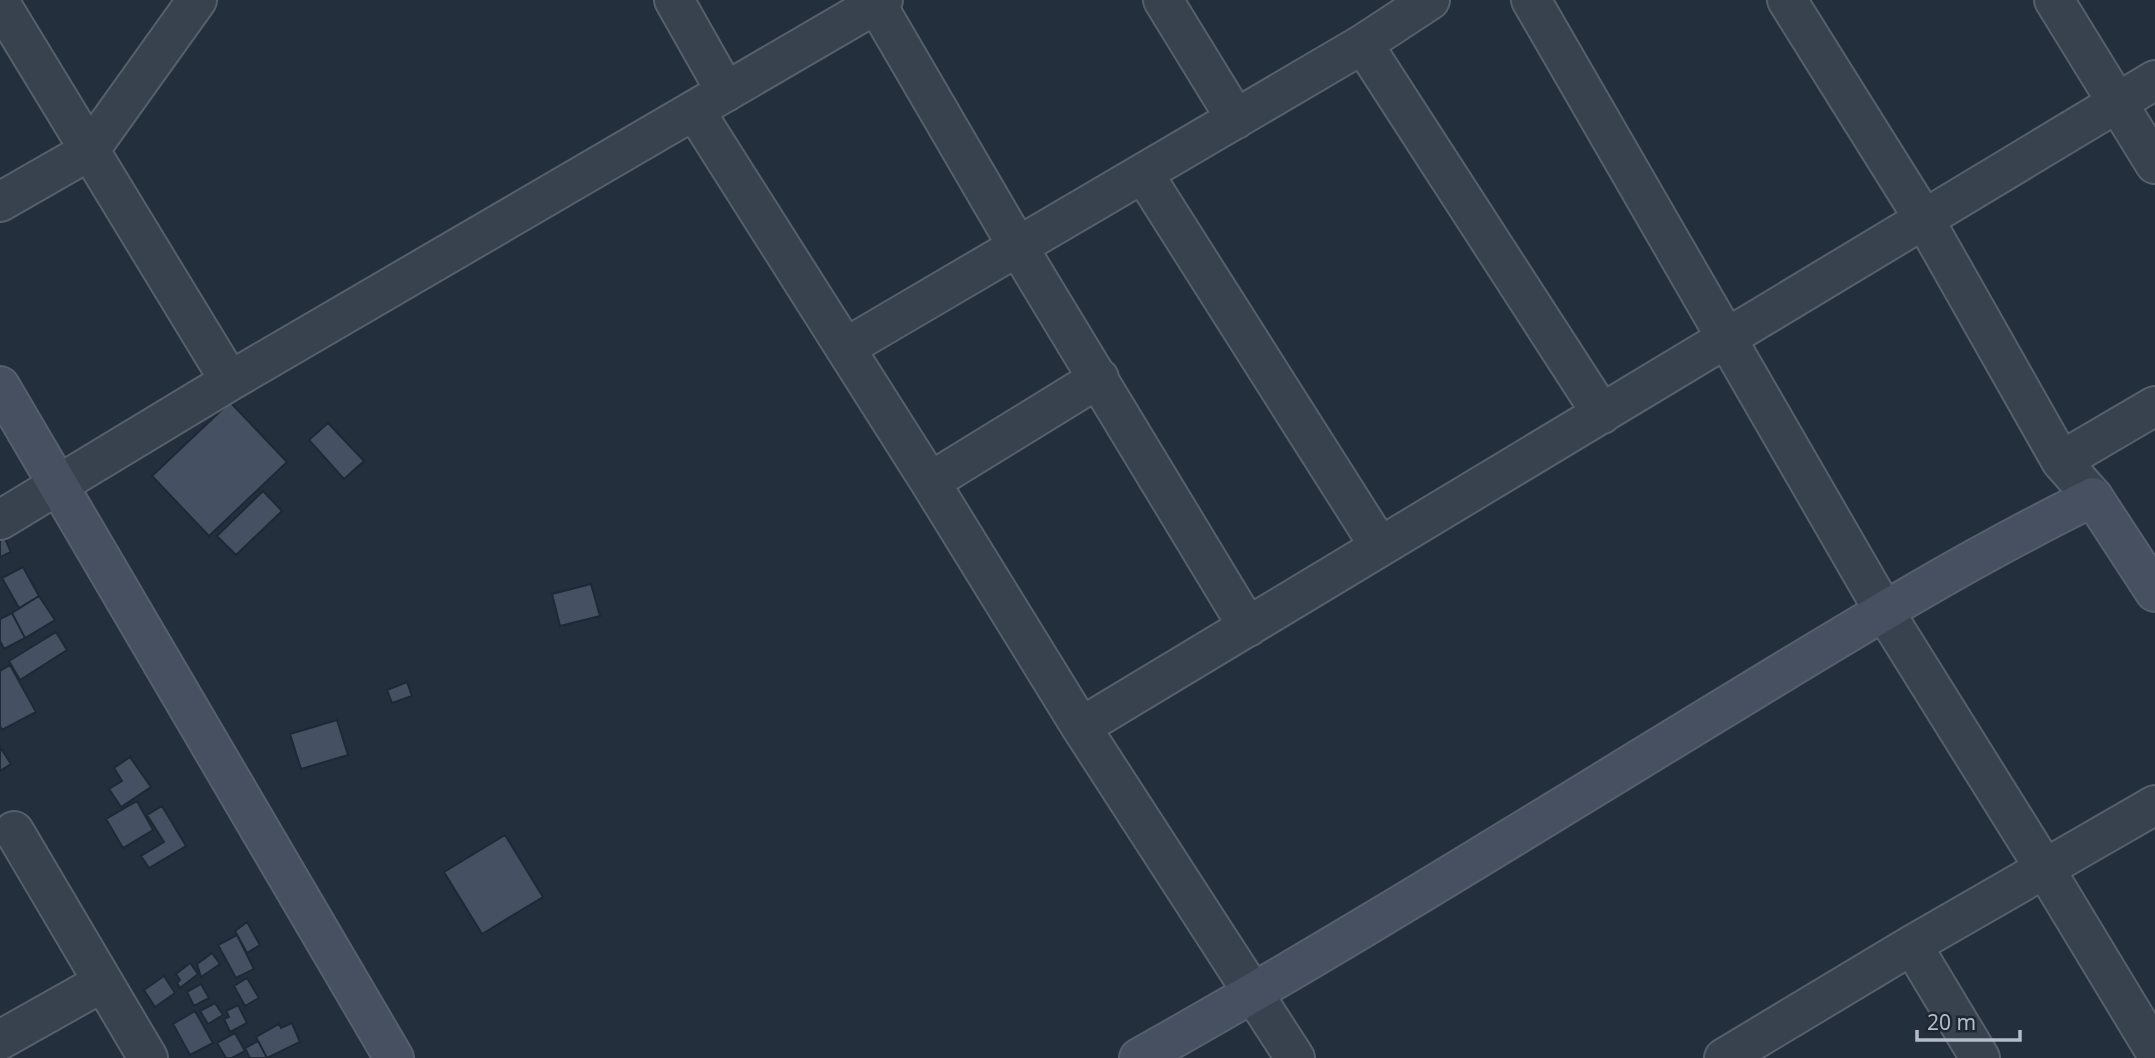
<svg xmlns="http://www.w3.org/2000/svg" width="2155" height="1058" font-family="'Noto Sans',sans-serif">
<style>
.building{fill:#455162;stroke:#1f2835;stroke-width:2}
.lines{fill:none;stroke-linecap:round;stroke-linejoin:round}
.minor-casing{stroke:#565f6c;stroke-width:42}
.secondary-casing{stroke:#565f6c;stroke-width:42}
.minor{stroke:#38414e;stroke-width:38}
.secondary{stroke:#465061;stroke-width:38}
</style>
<rect width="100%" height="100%" fill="#242f3e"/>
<path class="building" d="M230 402 287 462 209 536 152 476Z
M328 423 364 461 344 479 309 440Z
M263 491 282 511 236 555 217 536Z
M2 532 11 552 0 557V533Z
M23 567 39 596 19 608 2 578Z
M591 584 600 616 560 626 552 594Z
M39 596 55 620 25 638 12 613Z
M12 613 25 638 4 649 0 641V619Z
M56 632 67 650 20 680 9 661Z
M10 665 36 712 2 730 0 726V671Z
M407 682 412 696 392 703 387 690Z
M337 720 348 755 301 769 290 734Z
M0 747 11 764 0 771Z
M130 757 151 787 121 807 109 789 122 781 114 768Z
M137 801 153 830 123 848 106 819Z
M162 806 186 846 149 868 141 856 164 842 147 815Z
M505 835 543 897 482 934 444 872Z
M247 922 260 945 247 953 235 931Z
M237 935 254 969 236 978 218 945Z
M212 953 220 964 201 977 197 964Z
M190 963 198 974 180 988 177 983 180 980 176 974Z
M164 976 175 993 155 1007 144 990Z
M247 978 259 998 245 1006 234 986Z
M201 984 209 998 194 1006 187 992Z
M215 1003 223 1015 208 1024 200 1011Z
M238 1005 247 1023 230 1032 224 1019 229 1017 226 1011Z
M195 1011 213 1043 190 1055 173 1024Z
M292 1023 300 1042 267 1058 256 1037 279 1024 281 1028Z
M235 1033 245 1051 232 1058H226L217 1043Z
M258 1041 267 1058H250L245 1048Z"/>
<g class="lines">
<g class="minor-casing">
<path id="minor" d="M674 0 726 92
M874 0 1018 247 1248 627
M1163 0 1236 119
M1531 0 1884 611 2045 869 2155 1051
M1787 0 1924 219 2061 461 2093 497
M2054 0 2155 164
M0 3 230 381
M1363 44 1602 414
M695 111 930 482 1081 727 1295 1058
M1143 173 1380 547
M0 202 89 151 197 0
M845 348 1363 44 1430 0
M2061 461 2155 406
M930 482 1099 378
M0 520 230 381 883 0
M1081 727 2155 80
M14 831 148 1058
M1912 945 1980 1058
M0 1040 103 982
M1724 1058 1912 945 2155 805"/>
</g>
<g class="secondary-casing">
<path id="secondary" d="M0 386 394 1058
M1139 1058C1335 948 1525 829 1717 712 1840 637 1963 561 2093 497L2155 592"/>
</g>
<use href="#minor" class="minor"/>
<use href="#secondary" class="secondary"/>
</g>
<path d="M1917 1030v10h103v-10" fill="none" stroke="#b4bcc9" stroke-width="3.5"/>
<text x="1927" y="1030" font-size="21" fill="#b4bcc9" stroke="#1d2633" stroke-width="5" paint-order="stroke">20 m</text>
</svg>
